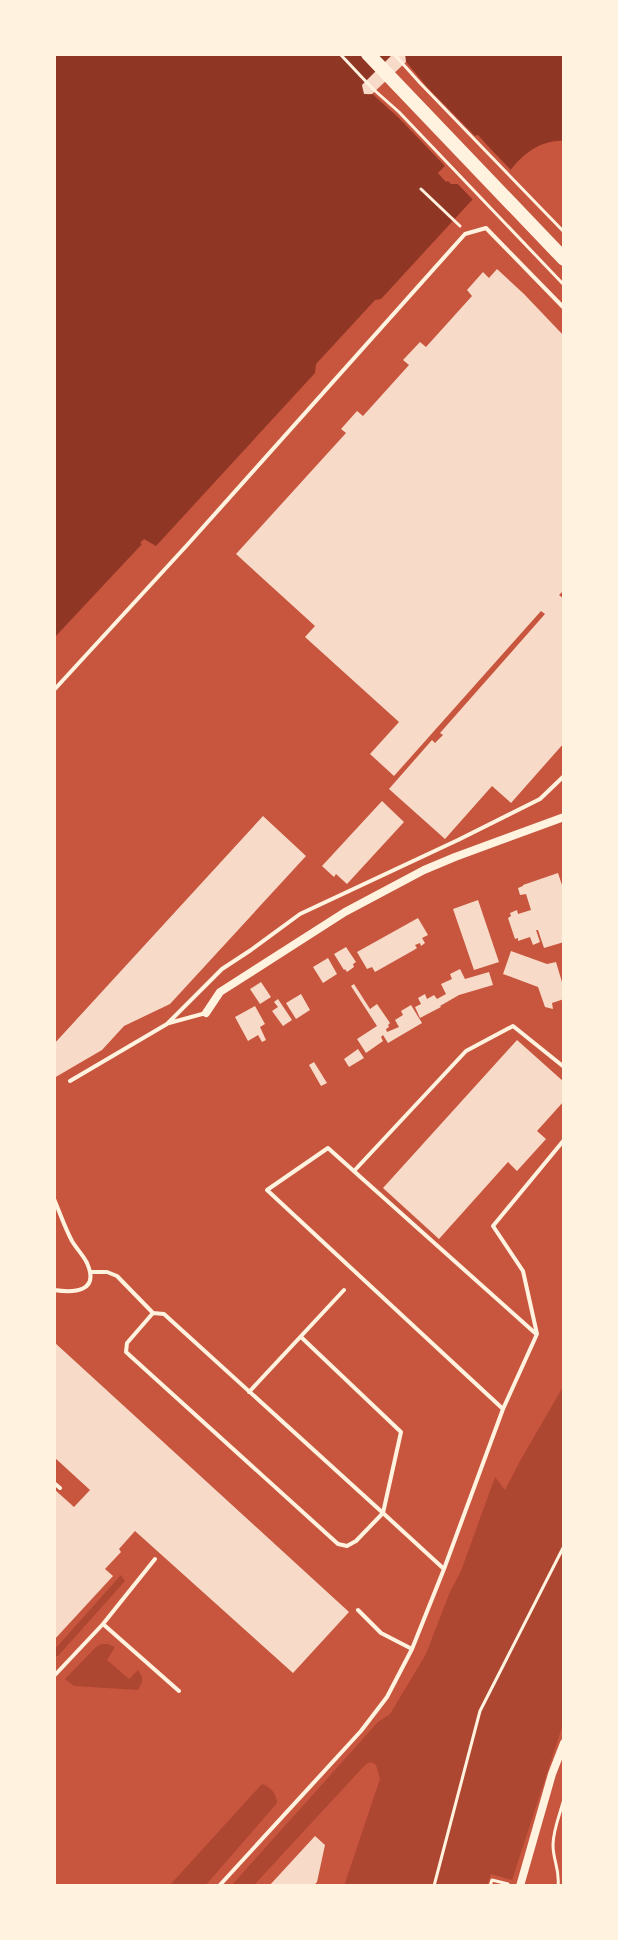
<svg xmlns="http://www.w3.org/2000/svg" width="618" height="1940" font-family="Manrope,sans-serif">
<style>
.green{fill:#ae4732}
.water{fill:#8f3625}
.pier{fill:#c8553d}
.building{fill:#f7dbc8}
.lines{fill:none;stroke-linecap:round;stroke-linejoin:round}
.path{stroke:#fff3e0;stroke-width:3}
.service{stroke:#fff3e0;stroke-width:4}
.minor{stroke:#fff3e0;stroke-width:8}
.primary{stroke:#fff3e0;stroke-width:14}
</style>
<rect width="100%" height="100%" fill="#c8553d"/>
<path class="green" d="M564 1385V1721L512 1880 491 1874 487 1886H344L380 1779 376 1765 371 1762 366 1764 253 1886H231L378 1722 390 1714 426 1654 449 1594 461 1571 495 1477 505 1490 520 1461Z
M121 1575 125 1581 58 1656H54V1650Z
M101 1644H108L115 1647 107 1660 129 1679 138 1670 142 1677V1682L138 1690 74 1686 65 1679 96 1647Z
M262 1784C272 1788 276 1793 277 1803L205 1886H169Z"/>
<path class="water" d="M54 54H393L362 85 363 91 368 95 372 94 406 62 405 54H564V141C543 139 522 154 510 171L478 135 438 173 448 181 458 184 473 199 381 299 375 300 316 364 315 373 156 546 144 539 140 543 142 544 54 638Z"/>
<path class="pier" d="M403 58 427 87 475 136 477 135 511 170 509 172 511 175H509L477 141 444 174 452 179 460 180 476 196 475 202 458 184H451L448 181 446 182 438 173 445 166 399 118 369 91Z"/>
<path class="building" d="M393 54H405L406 62 372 94H364L362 85Z
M497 269 524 294 564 336V590L559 595 564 599V743L511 803 492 786 445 839 389 789 432 740 435 743 443 735 440 733 545 614 541 611 394 776 370 754 399 722 305 637 315 626 236 554 346 433 341 429 357 411 363 416 409 365 403 360 420 342 426 347 472 296 467 290 483 272 489 278Z
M382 801 404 822 347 884 336 874 334 877 322 866Z
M263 816 306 856 170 1004 124 1026 102 1050 54 1078V1044Z
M558 873 564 891V942L544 948 538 930H536L540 942 533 945 530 937 518 941V938L515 939 508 918 511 916 510 913 517 910 518 914 531 910 526 894 520 895 518 888 523 886V885Z
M478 900 499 962 474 970 453 909Z
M418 918 428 935 422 938 425 943 421 946 420 943 415 945 417 948 414 950 375 972 372 967 367 969 357 952Z
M346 947 356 962 353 964 354 967 347 972 345 969 344 970 334 954Z
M511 951 547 964 556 962 564 989V999L552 1003 553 1009 545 1007 538 987 503 974Z
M328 958 337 974 323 983 313 967Z
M460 969 465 979 489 972 493 985 459 995 440 1006 441 1007 420 1018 415 1007 421 1004 418 998 425 994 427 999 434 995 437 999 446 994 441 984 452 979 450 974Z
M261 982 271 997 260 1004 250 989Z
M354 984 370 1009 377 1004 390 1023 388 1025 389 1027 386 1029 387 1032 399 1027 395 1020 403 1015 401 1011 411 1005 422 1023 388 1043 383 1035 381 1037 383 1041 366 1053 357 1039 377 1026 351 986Z
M301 994 310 1010 296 1019 286 1003Z
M278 999 292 1020 283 1026 272 1011 278 1007 274 1002Z
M255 1006 265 1024 260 1027 266 1040 262 1042 258 1035 248 1041 235 1017Z
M517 1040 564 1082V1101L537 1131 546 1139 517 1171 508 1162 439 1239 383 1188Z
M358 1049 364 1058 349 1067 344 1059Z
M314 1062 327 1083 321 1086 309 1065Z
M54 1342 349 1612 293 1673 135 1531 119 1549 121 1552 105 1569 113 1576 54 1640V1489L74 1507 90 1490 54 1457Z
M315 1836 325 1845 317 1882 313 1886H269Z"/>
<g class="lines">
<path class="path" d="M340 54 373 89 399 112 564 285
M394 54 420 83 564 232
M421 189 460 226
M434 1886 480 1711 564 1546
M490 1886 492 1880 508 1884
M558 1886C560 1869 553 1861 553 1845 553 1830 560 1814 564 1799"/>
<path class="service" d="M54 690 189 543 465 234 486 228 564 308
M169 1023 206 1013
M70 1081 167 1024 222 969 251 950 300 914 458 840 540 799 564 776
M354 1171 466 1051 513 1026 564 1067
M54 1199C60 1213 65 1228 72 1241 76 1248 83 1255 87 1263 100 1292 74 1293 54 1290
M90 1272H107L117 1276 153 1313
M153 1313 164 1314 383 1513 356 1541 347 1546 338 1544 126 1352 127 1343Z
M301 1337 401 1432 383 1513 444 1569
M249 1392 344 1290
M503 1409 267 1190 328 1148 535 1333
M54 1483 60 1488
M358 1610 381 1633 412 1649
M103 1624 179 1691
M54 1676 103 1624 155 1559
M219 1886 361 1731 387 1697 412 1649 444 1569 503 1409 537 1334 523 1271 493 1226 564 1140"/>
<path class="minor" d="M206 1013 220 992 345 912 424 870 455 857 564 817
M520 1886 552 1774 564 1743"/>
<path class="primary" d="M368 54 564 259"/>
</g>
<rect width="618" height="1940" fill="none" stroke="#fff3e0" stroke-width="112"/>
</svg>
